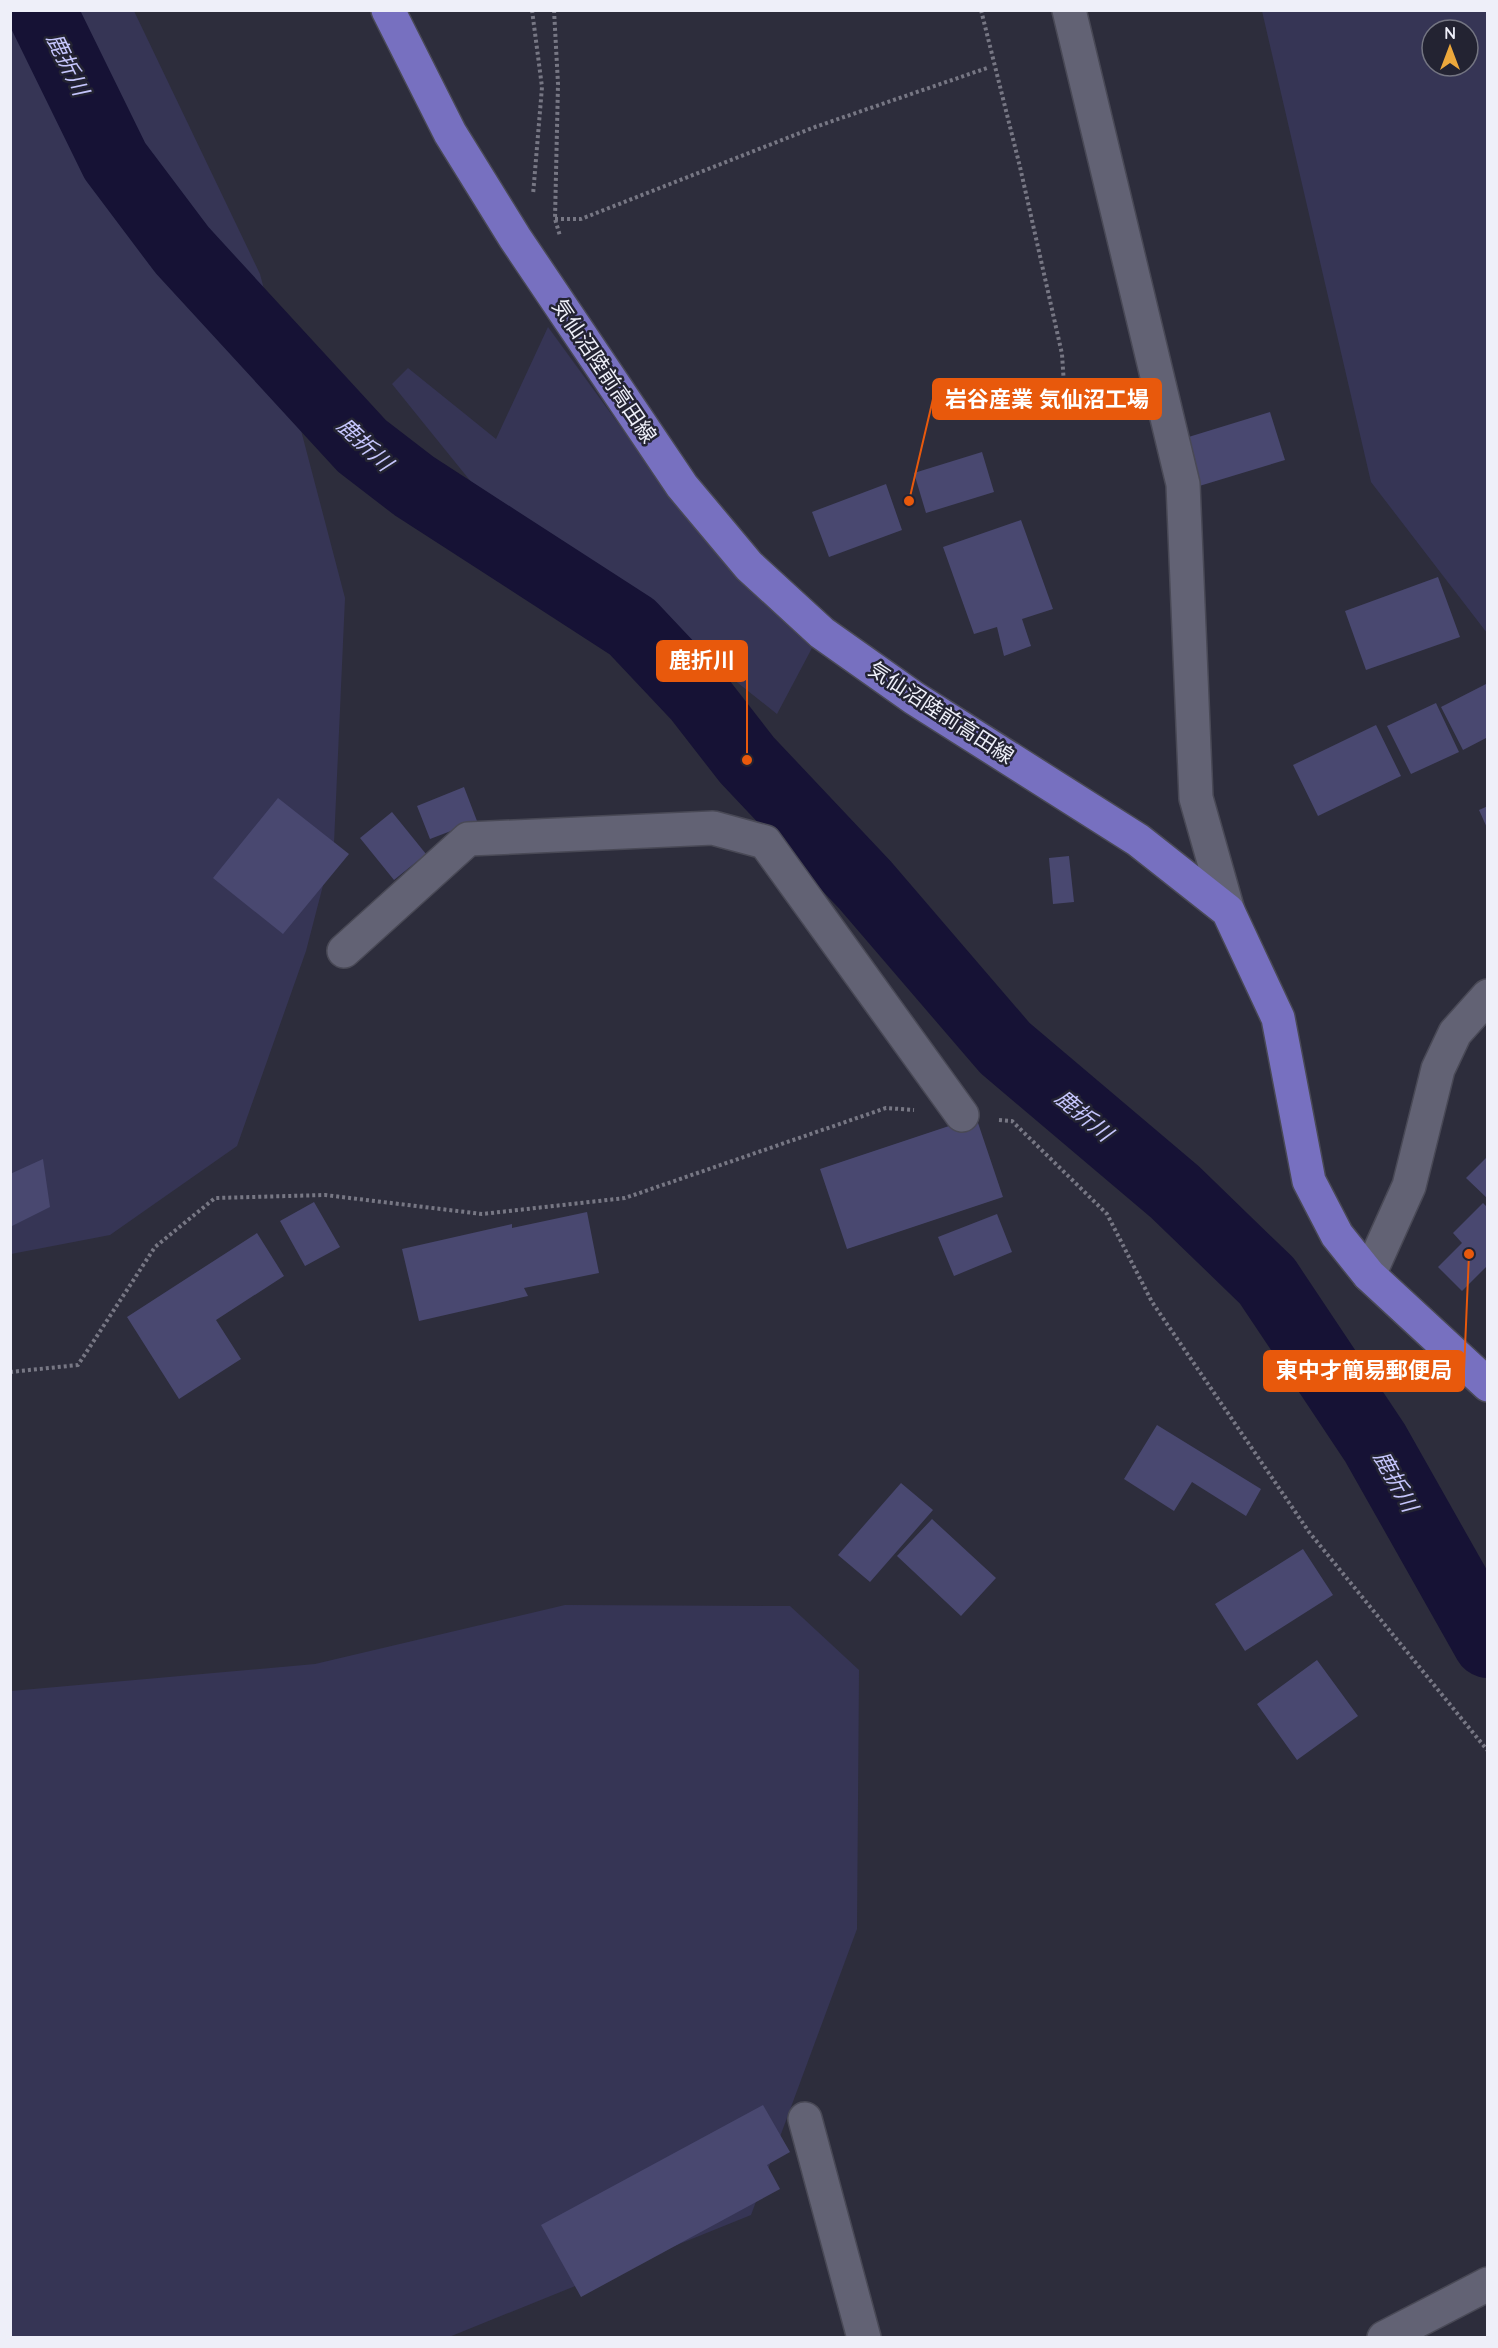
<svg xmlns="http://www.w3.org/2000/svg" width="1498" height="2348" font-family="Quicksand,'Noto Sans JP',sans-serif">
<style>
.green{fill:#363555;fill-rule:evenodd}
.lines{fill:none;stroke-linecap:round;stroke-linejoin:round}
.river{stroke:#161235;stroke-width:70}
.building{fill:#494870}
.street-casing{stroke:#494956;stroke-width:36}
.primary-casing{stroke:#494956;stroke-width:36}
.path{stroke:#777784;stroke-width:4;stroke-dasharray:3 3;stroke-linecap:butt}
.street{stroke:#626274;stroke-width:33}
.primary{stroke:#7770c0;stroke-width:33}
.labels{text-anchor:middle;stroke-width:5;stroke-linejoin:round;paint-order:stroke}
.street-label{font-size:21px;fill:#eeeff9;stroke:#232332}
.water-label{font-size:22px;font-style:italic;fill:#c5c5fc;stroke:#232332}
.leader{fill:none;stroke:#e8590c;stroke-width:2}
.callout-dot{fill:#e8590c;stroke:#232332;stroke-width:2}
.callout{fill:#e8590c;stroke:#e8590c;stroke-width:2}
.callout-label{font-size:22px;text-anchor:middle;font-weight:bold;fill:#fff}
</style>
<rect width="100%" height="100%" fill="#2d2d3c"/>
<path class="green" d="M11 11H134L260 274 345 598 334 843 306 951 237 1146 110 1235 11 1254Z
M1262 11H1487V633L1371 482ZM1432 30H1468V66H1432Z
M548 327 684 514 812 648 777 714 654 616 472 483 392 384 408 368 496 439Z
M565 1605 790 1606 859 1670 857 1929 751 2215 449 2337 11 2338V1691L315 1664Z"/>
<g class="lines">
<path class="river" d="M41 10 115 161 182 250 362 446 414 486 632 627 698 697 747 760 865 885 1005 1048 1175 1192 1267 1281 1375 1443 1488 1643"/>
</g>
<path class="building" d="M1270 412 1285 460 1196 487 1182 439Z
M982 452 994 492 926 513 914 473Z
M886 484 902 530 829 557 812 512Z
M1021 520 1053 609 1022 619 1031 646 1004 656 997 627 974 634 943 547Z
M1438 577 1460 637 1366 670 1345 611Z
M1488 683V737L1463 750 1441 707Z
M1436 703 1459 752 1411 774 1387 726Z
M1376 725 1401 776 1318 816 1293 765Z
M464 787 477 821 430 839 417 806Z
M278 798 349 854 283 934 213 878Z
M1488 806V830L1479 810Z
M392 812 426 854 394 880 360 838Z
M1069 856 1074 902 1053 904 1049 858Z
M976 1117 1003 1197 847 1249 820 1169Z
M1488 1156V1199L1466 1178Z
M43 1159 50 1207 10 1227V1174Z
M314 1202 340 1247 305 1266 280 1221Z
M1483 1203 1488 1208V1265L1462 1291 1438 1267 1462 1243 1453 1233Z
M587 1212 599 1273 524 1288 528 1296 419 1321 402 1249 512 1224V1228Z
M997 1214 1012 1252 954 1276 938 1237Z
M257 1233 284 1276 216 1320 241 1359 179 1399 127 1317Z
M1157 1425 1261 1489 1246 1516 1192 1482 1174 1511 1124 1479Z
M901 1483 933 1510 870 1582 838 1555Z
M932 1519 996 1578 961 1616 897 1556Z
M1303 1549 1333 1595 1245 1651 1215 1604Z
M1317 1660 1358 1716 1297 1760 1257 1704Z
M763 2105 790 2152 767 2165 780 2189 581 2297 541 2225Z"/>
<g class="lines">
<g class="street-casing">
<path id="street" d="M1069 10 1183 484 1196 798 1228 911
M344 951 468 839 713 828 765 842 962 1115
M1369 1275 1409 1186 1438 1069 1455 1033 1488 996
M805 2119 864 2338
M1384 2338 1488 2284"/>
</g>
<g class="primary-casing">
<path id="primary" d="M388 10 450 133 515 238 682 486 749 566 822 633 914 698 1138 840 1228 911 1278 1018 1309 1181 1337 1235 1369 1275 1488 1385"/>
</g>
<path class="path" d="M532 10 542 87 533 195
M554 10 558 84 555 219 560 236
M981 10 1020 167 1062 354 1066 415
M555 219H581L815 127 987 68
M999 1120 1012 1121 1107 1214 1152 1302 1309 1532 1488 1751
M10 1372 78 1365 155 1247 215 1198 325 1195 482 1214 625 1198 886 1108 914 1110"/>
<use href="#street" class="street"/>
<use href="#primary" class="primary"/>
</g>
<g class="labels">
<g class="street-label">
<text transform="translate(604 371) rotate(56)" y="7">気仙沼陸前高田線</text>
<text transform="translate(941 713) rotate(33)" y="7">気仙沼陸前高田線</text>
</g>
<g class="water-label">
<text transform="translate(68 64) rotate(64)" y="8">鹿折川</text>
<text transform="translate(365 444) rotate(43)" y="8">鹿折川</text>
<text transform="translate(1084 1115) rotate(40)" y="8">鹿折川</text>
<text transform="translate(1396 1481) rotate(61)" y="8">鹿折川</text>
</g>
</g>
<path class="leader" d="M909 501L933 399M747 760L747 661M1469 1254L1464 1371"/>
<g class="callout-dot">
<circle cx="909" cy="501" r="6"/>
<circle cx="747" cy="760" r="6"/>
<circle cx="1469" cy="1254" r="6"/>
</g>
<g class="callout">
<rect x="933" y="379" width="228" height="40" rx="6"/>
<rect x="657" y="641" width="90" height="40" rx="6"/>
<rect x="1264" y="1351" width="200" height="40" rx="6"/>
</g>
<g class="callout-label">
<text x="1047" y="407">岩谷産業 気仙沼工場</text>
<text x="702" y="668">鹿折川</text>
<text x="1364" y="1378">東中才簡易郵便局</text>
</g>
<rect width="1498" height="2348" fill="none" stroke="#eeeff9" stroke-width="24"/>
<g transform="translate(1450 48)"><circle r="28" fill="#232332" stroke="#747582" stroke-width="1.5"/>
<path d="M0-4.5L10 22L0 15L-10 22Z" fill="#eda83c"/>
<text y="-9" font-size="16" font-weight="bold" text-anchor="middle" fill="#eeeff9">N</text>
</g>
</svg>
